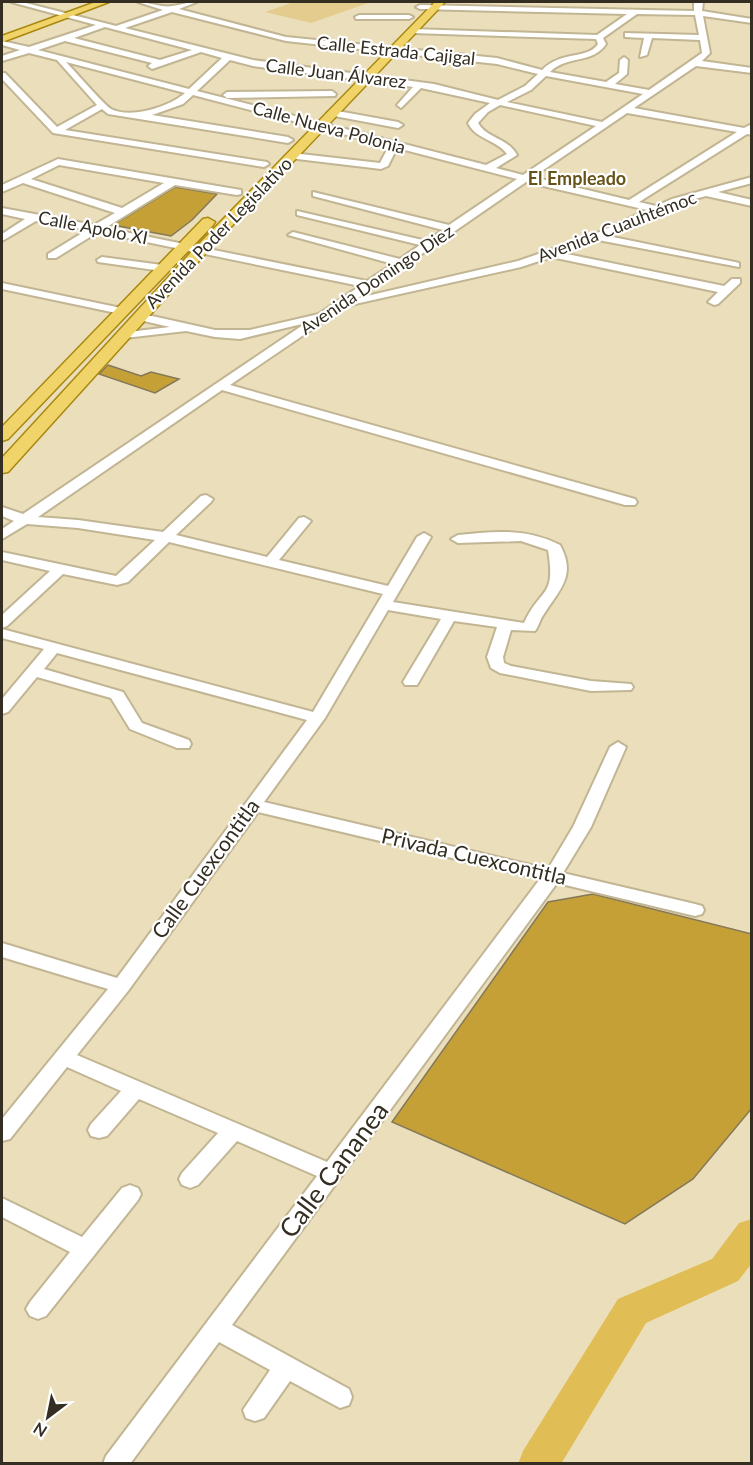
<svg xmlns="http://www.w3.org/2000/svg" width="753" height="1465" font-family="Lato,sans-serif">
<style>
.green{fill:#e3cc8e}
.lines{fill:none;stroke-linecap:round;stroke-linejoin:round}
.river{fill:#e1bd56;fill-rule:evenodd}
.building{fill:#c4a036;stroke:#847859;stroke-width:1.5}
.minor-casing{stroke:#c1b593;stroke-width:4}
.major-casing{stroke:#a8880f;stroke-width:3}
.minor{fill:#fff;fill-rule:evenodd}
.major{fill:#f1d469;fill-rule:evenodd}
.labels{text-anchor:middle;stroke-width:4.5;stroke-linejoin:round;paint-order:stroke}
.far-street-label{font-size:18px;fill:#332e21;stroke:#fff}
.far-neighbourhood-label{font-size:18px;font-weight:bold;fill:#675318;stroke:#fff}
.street-label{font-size:21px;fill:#332e21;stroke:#fff}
.near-street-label{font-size:26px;fill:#332e21;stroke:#fff}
</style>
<rect width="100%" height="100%" fill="#ebdebb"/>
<path class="green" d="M294 2H371L311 23 265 12Z"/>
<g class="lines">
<path class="river" d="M752 1219V1263L738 1281 646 1323 561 1464H518L523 1451 618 1299 712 1259 739 1223Z"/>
</g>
<path class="building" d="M175 187 217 194 192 220 171 236 113 225Z
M108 365 141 376 151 372 179 379 155 393 99 374Z
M593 894 752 934V1108L693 1179 625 1224 392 1122 548 902Z"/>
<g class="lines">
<g class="minor-casing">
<path id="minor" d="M11 2H22L116 26 163 10 138 2C149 2 162 8 172 6 181 5 187 2 197 2L179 9 286 37 497 58 542 70C562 50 587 60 598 44L596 39 412 33 408 31 412 29 597 35 627 14 420 9 416 7 420 5 694 11V2H703L702 11 752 19V23L703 16 710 53 702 61 752 68V73L696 66 634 108 744 128 752 124V135L747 134 639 202 656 206 672 199 752 177V183L718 192 752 200V206L706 196 680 203 608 236 735 262 739 263V267L598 240 562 253 724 286 732 279H740V283L718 304 714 305 708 302 718 292 551 257 521 267 346 306 230 385 635 499 637 502 635 505H625L222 390 38 517 78 520 163 532 201 496 206 495 213 499 211 502 176 535 267 557 299 518 304 517 311 521 279 560 388 586 417 537 424 533 431 537 393 602 524 623C541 586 556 599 548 550L521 541 458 543 451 539 458 535C494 531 527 528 560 545 577 576 559 590 544 614 540 619 539 626 535 631L511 630 503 657 504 663 511 666 591 681 631 684 633 687 631 690 591 691 500 673 491 668 487 657 497 627 454 621 417 685H405L403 682 441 619 388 610 325 718 264 802 548 869 573 827 610 747 618 742 626 747 591 827 563 873 695 904 702 906 704 910 702 914 695 916 557 883 232 1325 349 1389 352 1397 349 1405 340 1408 290 1381 264 1418 255 1421 246 1418 243 1410 270 1370 219 1342 130 1464H103L106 1456 317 1176 237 1141 198 1185 190 1188 182 1185 179 1179 182 1173 218 1133 139 1099 107 1136 99 1138 91 1136 88 1130 91 1124 121 1091 67 1067 10 1139 2 1141V1119L108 989 2 957V943L117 978 307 720 57 653 44 669 123 692 142 723 189 740 191 744 189 748H177L130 729 111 698 37 677 8 712 2 714V699L44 649 2 638V629L313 712 383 594 169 542 128 582 117 585 63 574 7 626 2 628V615L50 571 2 560V552L116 576 155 540 78 528 27 524 2 539V529L14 521 2 516V507L23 514 306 323 240 339 215 337 186 331 116 339 114 337 120 333 170 327 135 319V315L152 316 215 330H250L319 314 360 286 98 232 56 258H48V254L87 230 36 221 2 241V234L25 219 2 214V208L94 225 115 213 23 183 2 192V185L58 159 241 190V194L237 195 175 185 105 228 367 281 393 264 288 235 293 232 400 259 420 245 297 215V211L427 241 443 230 313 196V192L449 225 517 179 397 148 388 166 381 169 289 158 287 156 292 153 380 163 389 146 193 95 183 104 152 115 288 137 293 140 288 143 108 114 102 109 65 130 267 162 269 164 264 167 53 133 2 79V73H5L57 127 97 105 57 60 29 53 2 61V56L20 50 2 45V41L29 47 96 25ZM172 12 286 41 497 64 538 74 525 86 498 100 434 84 253 60 125 28ZM637 14 695 15 699 35 625 33V37L644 38 640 57 647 55 652 38 700 40 702 53 649 90 615 84 627 74 628 60 624 57 620 60 619 73 606 82 550 72C567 55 593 64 606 44L603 38ZM105 27 192 50 160 60 74 38ZM65 41 152 63 148 66 152 69 201 52 222 58 189 89 38 50ZM230 60 253 66 413 87 397 105 401 108 421 88 490 103 475 114 468 123C475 139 497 140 507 154L486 165 197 91ZM66 62 185 93C169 107 131 119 111 109 103 104 75 71 66 62ZM546 76 643 94 602 122 507 102 531 90ZM500 105 596 126 523 175 496 168 517 155C508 138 486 138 478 123L488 112ZM627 113 737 132 629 200 533 177ZM59 165 164 183 122 208 31 179ZM526 182 647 210 593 235 518 261 358 298ZM258 812 540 879 327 1162 77 1055 128 991Z
M359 15H409L413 17 409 19H356L355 17Z
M332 91 336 94 335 96 227 98 223 95 227 92Z
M332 110 398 122 403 125 398 128 329 115 327 113Z
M102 257 162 265 167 268 162 271 98 262 97 260Z
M2 283 121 308 127 311 121 314 2 289Z
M130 1185 138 1188 141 1194 138 1200 46 1316 38 1319 30 1316 26 1309 30 1302 70 1252 2 1217V1198L82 1237 122 1188Z"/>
</g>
<g class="major-casing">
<path id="major" d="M96 2H109L2 42V36Z
M435 2H445L207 252 8 472 2 473V458L197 246Z
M208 218 215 222 213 225 8 439 2 441V427L203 219Z"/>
</g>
<use href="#minor" class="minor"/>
<use href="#major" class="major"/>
</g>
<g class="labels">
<g class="far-street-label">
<text transform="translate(396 51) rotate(6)" y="6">Calle Estrada Cajigal</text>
<text transform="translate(336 74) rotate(7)" y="6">Calle Juan Álvarez</text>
<text transform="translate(329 128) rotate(15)" y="6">Calle Nueva Polonia</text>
<text transform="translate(617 227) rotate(-21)" y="6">Avenida Cuauhtémoc</text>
<text transform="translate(93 228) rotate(11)" y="6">Calle Apolo XI</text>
<text transform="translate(219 233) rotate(-46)" y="6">Avenida Poder Legislativo</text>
<text transform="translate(377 280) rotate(-34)" y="6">Avenida Domingo Diez</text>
</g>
<g class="far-neighbourhood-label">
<text x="577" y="185">El Empleado</text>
</g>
<g class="street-label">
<text transform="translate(474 857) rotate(13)" y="7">Privada Cuexcontitla</text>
<text transform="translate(206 869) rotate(-54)" y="7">Calle Cuexcontitla</text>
</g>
<g class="near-street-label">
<text transform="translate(334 1170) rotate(-53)" y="9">Calle Cananea</text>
</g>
</g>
<rect width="753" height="1465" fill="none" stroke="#332e21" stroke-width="6"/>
<g transform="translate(48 1417) rotate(212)" stroke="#ffffff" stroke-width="4.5" paint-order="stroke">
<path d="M0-4.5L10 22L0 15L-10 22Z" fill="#332e21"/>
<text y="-9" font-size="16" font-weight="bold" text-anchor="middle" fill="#332e21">N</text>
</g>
</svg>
